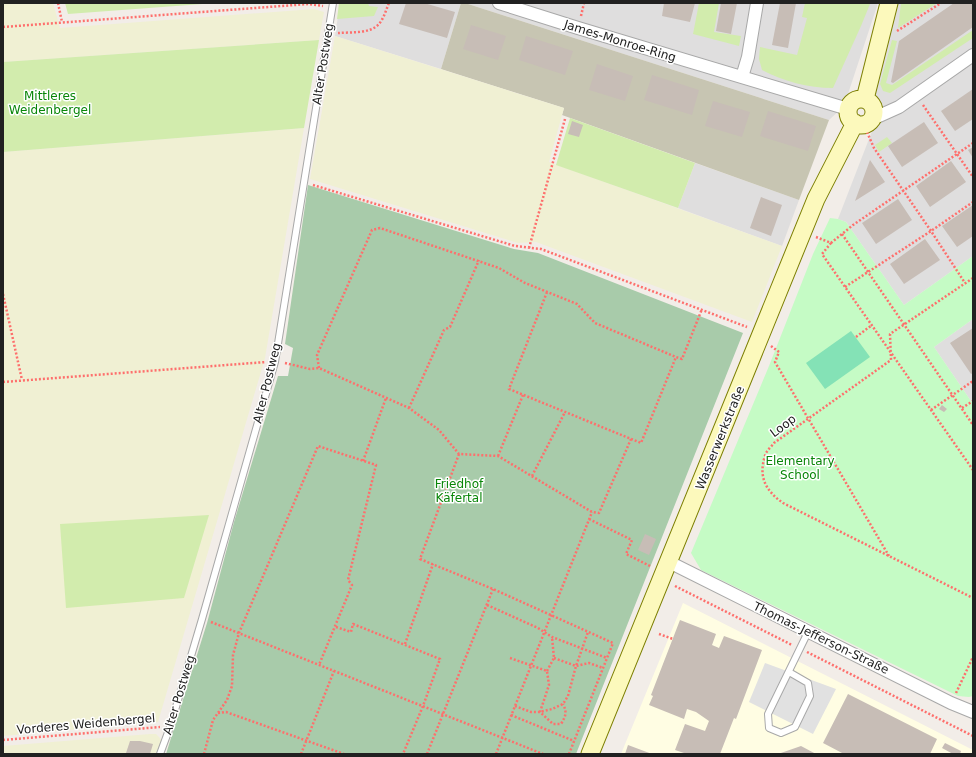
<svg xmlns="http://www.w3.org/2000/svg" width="976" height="757" font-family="'DejaVu Sans',sans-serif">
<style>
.residential{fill:#dfdede}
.education{fill:#fffde3}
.construction{fill:#c7c5b2}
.farmland{fill:#f0f0d3}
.grass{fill:#d2ecad}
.cemetery{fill:#a8cbaa}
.park{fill:#c5fbc5}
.pitch{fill:#84e2b6}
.parking{fill:#e1e1e1}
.building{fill:#c7bdb6}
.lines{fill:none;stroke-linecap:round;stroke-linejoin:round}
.lane-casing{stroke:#a8a8a8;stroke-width:8}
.street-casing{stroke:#a8a8a8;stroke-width:14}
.secondary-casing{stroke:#7c7f02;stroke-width:19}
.path{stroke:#fe6f6c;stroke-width:2.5;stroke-dasharray:2 2;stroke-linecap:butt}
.lane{stroke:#fff;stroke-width:6}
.street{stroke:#fff;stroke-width:12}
.secondary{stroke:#fcf9bc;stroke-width:17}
.labels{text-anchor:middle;stroke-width:3;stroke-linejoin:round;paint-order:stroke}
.street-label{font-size:12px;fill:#212121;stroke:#fff}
.park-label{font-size:12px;fill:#098609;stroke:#fff}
</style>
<rect width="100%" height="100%" fill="#f2ede8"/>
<path class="residential" d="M340 3H461L441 69 335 36Z
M465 3H878L844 106 829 120Z
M895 3H973V256L904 305 846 222 838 219 881 108 875 91Z
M695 163 799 200 782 246 678 208Z
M973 319V404L934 347Z"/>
<path class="education" d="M683 603 973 750V754H621Z"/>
<path class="construction" d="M461 3H465L829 120 799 200 562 115 564 108 441 69Z"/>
<path class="farmland" d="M3 3H53L60 28 314 9 324 12 319 40 3 62Z
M335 36 564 108 549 162 782 246 752 322 536 242 518 243 310 179Z
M304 128 265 358 158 722 3 736V152Z
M150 734H156L159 737 161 740V744L157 754H3V746Z"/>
<path class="grass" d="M65 3H216L68 14Z
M339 3H368L369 6 378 7 374 16 337 19Z
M699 3H719L714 32 741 36 739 46 693 34Z
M805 3 870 4 861 26 833 88C808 88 783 81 762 70L759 59 760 47 797 55 807 18 802 17Z
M901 3H937L898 28Z
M973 30V38L890 93 883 91 880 84 892 40 897 41 886 83 892 85Z
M319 40 304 128 3 152V62Z
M570 118 695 163 678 208 556 165Z
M887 137 892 143 879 152 875 145Z
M209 515 184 598 66 608 60 524Z"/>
<path class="cemetery" d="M308 185 514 249 538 253 743 333 576 754H166L207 623 234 522 278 376H288L293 348 285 344Z"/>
<path class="park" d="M830 218 838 219 846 222 904 305 973 256V319L934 347 973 404V696L969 697 958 696 701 570 691 553 769 366 813 254Z"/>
<path class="pitch" d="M851 331 870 357 825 389 806 363Z"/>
<path class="parking" d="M765 663 836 689 813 734 749 702Z"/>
<path class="building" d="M406 3H424L455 12 447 38 399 24Z
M664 3H695L690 22 662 16Z
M721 3H737L731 34 716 31Z
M780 3H796L788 48 772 45Z
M954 3H973V27L893 83 891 82 899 41Z
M471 25 506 36 498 60 463 49Z
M526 36 573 51 565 75 519 60Z
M597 64 633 76 625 101 589 90Z
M652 75 699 90 692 115 644 100Z
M973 89V119L955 131 941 111Z
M713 101 750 112 742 137 705 126Z
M768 111 816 126 808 151 760 136Z
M572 121 583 125 579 137 568 134Z
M924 122 938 143 902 167 888 146Z
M973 147V158L968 150Z
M870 160 885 182 855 201Z
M951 161 966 182 930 207 916 186Z
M761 197 782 205 771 236 750 228Z
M898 199 912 220 876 244 862 223Z
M973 205V236L957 247 942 226Z
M925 239 940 260 904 284 890 264Z
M973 328V373L971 374 950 343Z
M942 405 947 409 944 412 939 409Z
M645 534 656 539 649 555 638 550Z
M680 620 716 634 712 645 719 648 724 636 762 650 736 719 734 718 720 754H687L675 750 685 724 705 731 709 721 696 712 687 709 684 719 649 705 653 696 651 695Z
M848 694 937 739 930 754H844L823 743Z
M130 741H140L153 744 150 754 126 753Z
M945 743 961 751 960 754H953L942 748Z
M628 745 652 754H625Z
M801 746 816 754H778Z"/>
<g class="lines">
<g class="lane-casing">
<path id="lane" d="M789 672 808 683 810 696 795 727 781 733 769 728 768 714 808 632
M160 754 170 727 202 619 275 362 333 3"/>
</g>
<g class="street-casing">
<path id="street" d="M499 3 578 28 848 109
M742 77 748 57 757 3
M873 116H879L899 107 973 55
M669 562 951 703 973 712"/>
</g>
<g class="secondary-casing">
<path id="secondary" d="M848 112a13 13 0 1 1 26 0a13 13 0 1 1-26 0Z
M865 99 889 3
M590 754 816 199 855 123"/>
</g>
<path class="path" d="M58 3 62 22
M581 16 584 3
M3 27 308 4 323 6
M897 31 941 3
M338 33C351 32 370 34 379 24 384 18 386 10 389 3
M923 105 973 177
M867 132 874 148 931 231 965 283
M313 185 515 246 541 249 747 327
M842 234 973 425
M816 237 831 243 853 225 973 143
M831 243 822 254 973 470
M529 248 565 119
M973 278 890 334 891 360 774 443C771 447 766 451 765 456 758 477 766 491 783 503L973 598
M845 287 931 231 973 202
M547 292 509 389 641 443 676 357 682 359 702 309
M3 294 22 380
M856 337 872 325
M771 346 779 352 775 362 889 556
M285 363 310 369 319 368 409 408 439 430 459 454 498 456 592 512 599 513 631 439
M319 368 317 355 372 230 380 228 499 268 525 283 577 304 595 323 676 357
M3 382 266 362
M409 408 444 330 450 327 479 260
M962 408 973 401
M931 410 973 381
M459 454 420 559 493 589 613 643 569 754
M498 456 523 395
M363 461 386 398
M532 476 565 412
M589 519 632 540 626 554 650 566
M675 586 792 645
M487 605 538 628 552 637 607 658
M211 622 543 754
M336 627 351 632 353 624 440 659 423 706 403 754
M659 634 673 639
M405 644 433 564
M807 652 973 736
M510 658 547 671 549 685 540 712 553 724H561C566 716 567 712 563 704
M554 658 576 666 589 663 603 668
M547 671 554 658 552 637
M956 693 973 657
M515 706 531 712H540L552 709 563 704 568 696 576 666 588 632
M218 713 226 712 344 754
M511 715 574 741
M3 740 160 727
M204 754 213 720 227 700 232 686 233 655 239 633 318 446 376 465 348 580 352 585 319 665
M301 754 334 671
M427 754 493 589
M496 754 592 512"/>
<use href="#lane" class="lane"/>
<use href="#street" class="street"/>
<use href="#secondary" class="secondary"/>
</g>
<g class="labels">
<g class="street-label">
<text transform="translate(620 41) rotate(17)" y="4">James-Monroe-Ring</text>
<text transform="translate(323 64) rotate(-81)" y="4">Alter Postweg</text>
<text transform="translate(267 383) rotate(-76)" y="4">Alter Postweg</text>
<text transform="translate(783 426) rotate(-37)" y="4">Loop</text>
<text transform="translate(720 438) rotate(-68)" y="4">Wasserwerkstraße</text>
<text transform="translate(821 638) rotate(26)" y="4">Thomas-Jefferson-Straße</text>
<text transform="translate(179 695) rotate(-73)" y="4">Alter Postweg</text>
<text transform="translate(86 724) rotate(-5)" y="4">Vorderes Weidenbergel</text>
</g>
<g class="park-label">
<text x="50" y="100">Mittleres<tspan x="50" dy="14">Weidenbergel</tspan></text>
<text x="800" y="465">Elementary<tspan x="800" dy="14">School</tspan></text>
<text x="459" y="488">Friedhof<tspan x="459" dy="14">Käfertal</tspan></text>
</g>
</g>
<rect width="976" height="757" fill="none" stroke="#212121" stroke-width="8"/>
</svg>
